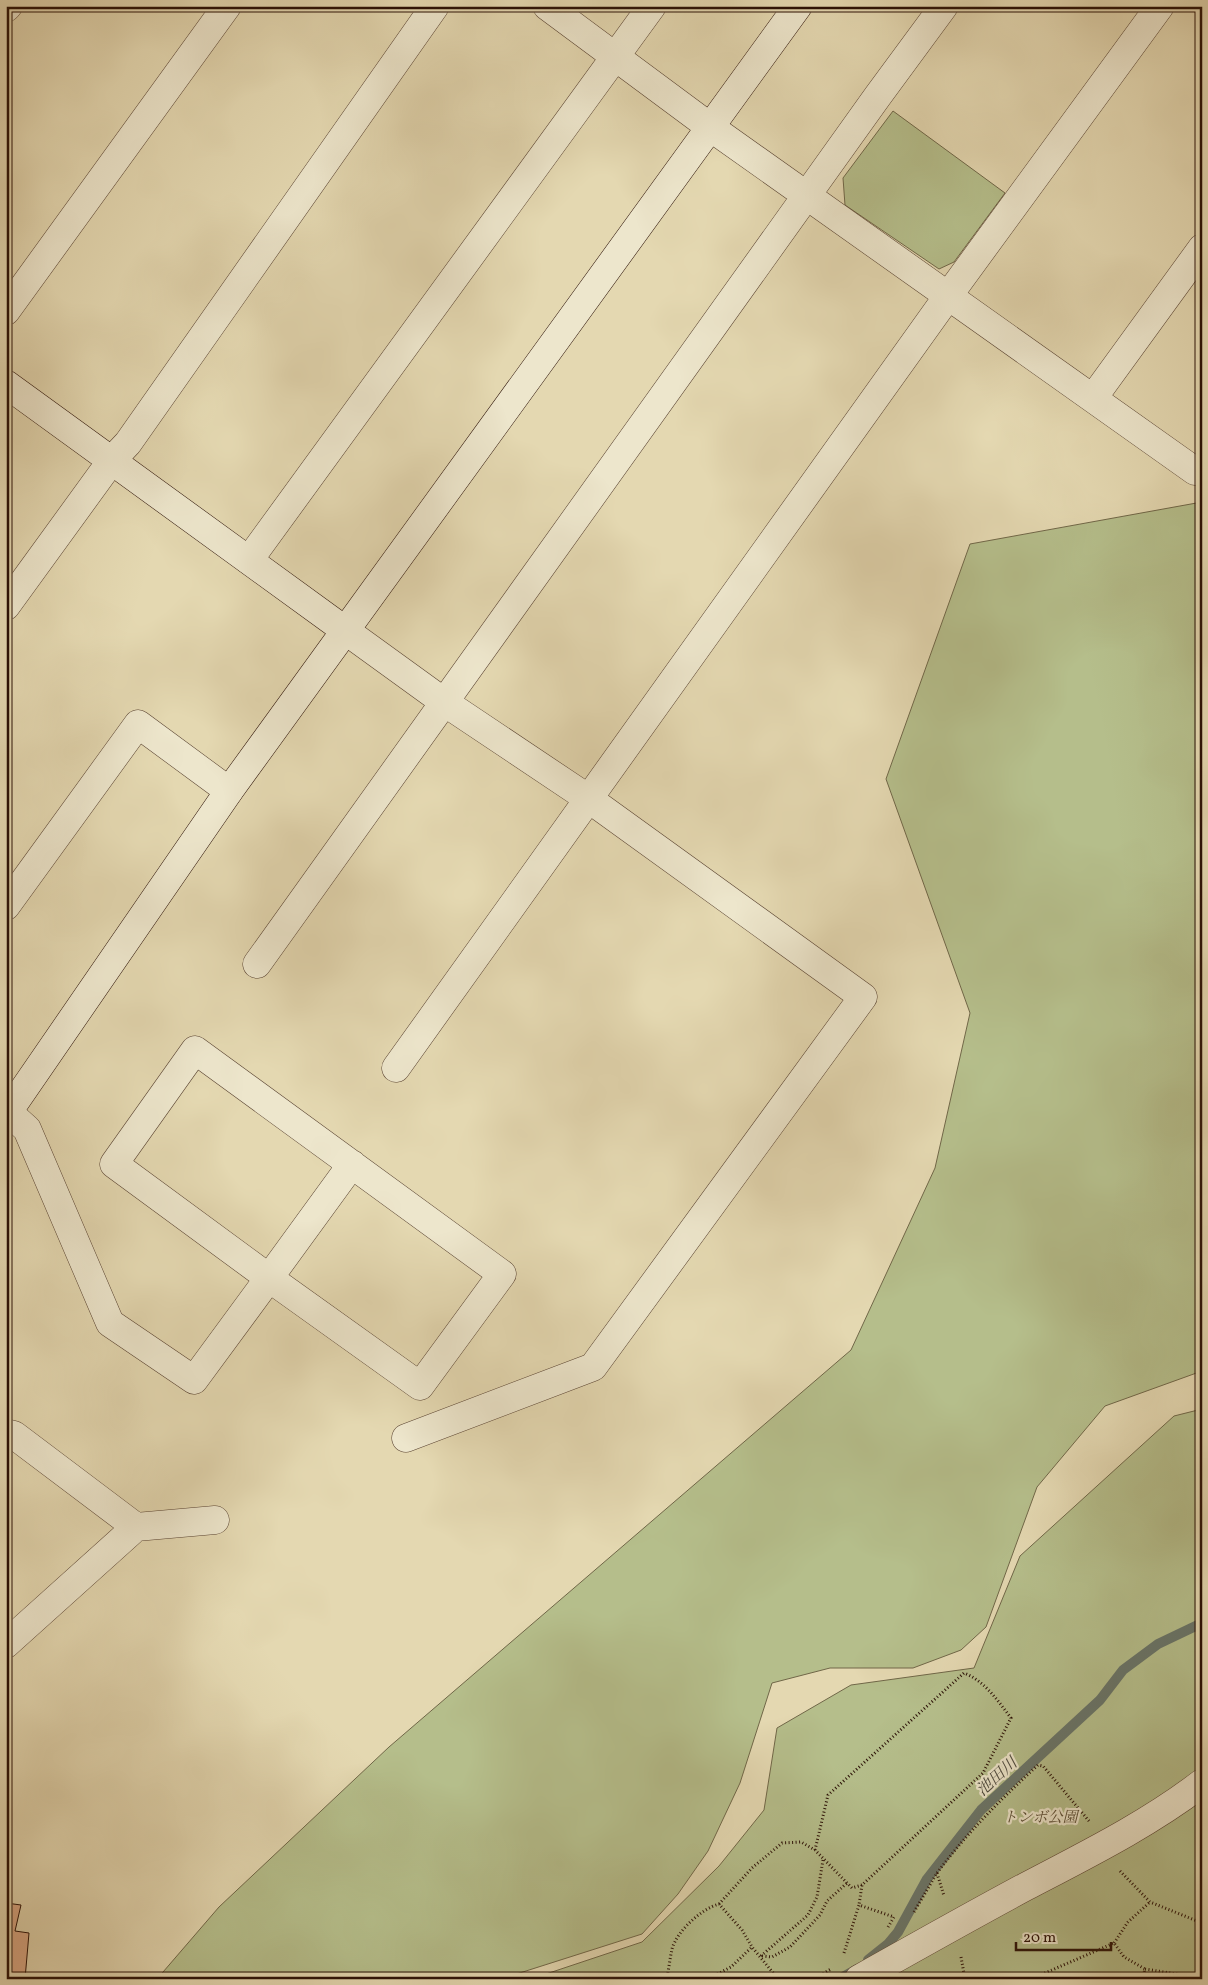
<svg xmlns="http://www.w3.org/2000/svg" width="1208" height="1985" font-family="Vollkorn,'Noto Serif JP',serif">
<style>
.green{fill:#b5be8b;stroke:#706748}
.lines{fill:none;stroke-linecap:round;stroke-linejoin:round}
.stream{stroke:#6a766a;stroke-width:10}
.building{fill:#dba986;stroke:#2a1006}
.street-casing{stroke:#584231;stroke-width:29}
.secondary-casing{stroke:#2a1006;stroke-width:29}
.path{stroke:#2a1006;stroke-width:3;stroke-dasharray:1 2.5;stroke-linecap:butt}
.street{stroke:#ede6cc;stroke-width:28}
.secondary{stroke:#ede6cc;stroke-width:28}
.labels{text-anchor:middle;stroke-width:4.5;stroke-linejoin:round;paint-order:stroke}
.park-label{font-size:15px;font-style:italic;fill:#5b4d35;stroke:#ede6cc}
.water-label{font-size:16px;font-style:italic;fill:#4f4c40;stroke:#ede6cc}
</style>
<rect width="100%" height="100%" fill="#e4d8b1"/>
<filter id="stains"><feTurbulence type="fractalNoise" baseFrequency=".004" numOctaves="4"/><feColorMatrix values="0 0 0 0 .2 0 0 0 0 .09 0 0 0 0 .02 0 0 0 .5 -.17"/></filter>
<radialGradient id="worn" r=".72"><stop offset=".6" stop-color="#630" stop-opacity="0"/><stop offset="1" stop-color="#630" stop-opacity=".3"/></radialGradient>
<path class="green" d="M893 111 1005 193 954 262 939 269 845 205 843 178Z
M1202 502V1371L1105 1406 1037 1487 986 1627 961 1650 913 1668H830L772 1683 740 1783 708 1851 678 1894 642 1934 504 1978 157 1979 219 1907 389 1747 851 1350 935 1168 970 1013 886 779 970 544Z
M1202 1409V1979H531L642 1942 719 1866 764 1810 777 1728 851 1685 974 1668 1020 1556 1174 1416Z"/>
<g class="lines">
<path class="stream" d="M868 1960 888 1944 898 1932 927 1879 981 1810 1100 1700 1123 1670 1158 1644 1202 1623
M839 1979 857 1969"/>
</g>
<path class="building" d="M6 1903 21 1905 15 1931 29 1933 25 1979H6Z"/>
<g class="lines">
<g class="street-casing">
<path id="street" d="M547 6 710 127 1195 471 1202 469
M6 8 8 6
M6 311 227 6
M1093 398 1202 248
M249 560 652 6
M6 606 112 460 128 443 435 6
M346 631 444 702 589 799 863 997 593 1367 406 1438
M6 906 138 724 229 791
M257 964 877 97 944 6
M396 1068 948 296 1160 6
M8 1112 27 1129 110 1323 194 1380 269 1278 114 1164 195 1050 502 1274 420 1386 269 1278 352 1164
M6 1433 14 1435 136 1527
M6 1644 136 1527 215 1520
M859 1979C914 1948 969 1917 1025 1887 1086 1855 1147 1825 1202 1783"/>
</g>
<g class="secondary-casing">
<path id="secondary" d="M6 384 346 631
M6 1115 229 791 798 6"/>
</g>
<path class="path" d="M815 1850 828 1795 964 1673C985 1681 998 1701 1011 1718L983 1773 862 1885 859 1905
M1120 1871 1150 1902 1202 1923
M937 1873C967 1833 1001 1799 1038 1765L1043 1766 1089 1821
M719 1904 752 1868 782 1843 801 1842 815 1850 852 1888 862 1885
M914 1912 937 1873 944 1896
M1114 1943 1128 1922 1150 1902
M844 1953 859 1905 894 1917 888 1927
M761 1956 808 1915 817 1897 823 1860
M762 1956 772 1957 790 1947 820 1915 827 1901 847 1883
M961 1957 965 1979
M1145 1969 1202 1978
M554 1974 556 1979
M669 1979 667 1977C669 1968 670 1958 672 1949 677 1931 701 1909 719 1904L742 1930 752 1947
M708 1979 731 1967 752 1947 778 1979
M814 1979 831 1969
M1014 1979 1036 1977 1114 1943 1124 1957 1145 1969 1142 1979"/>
<use href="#street" class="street"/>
<use href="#secondary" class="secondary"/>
</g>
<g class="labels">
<g class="park-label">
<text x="1040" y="1822">トンボ公園</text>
</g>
<g class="water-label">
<text transform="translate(996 1776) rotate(-42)" y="6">池田川</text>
</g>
</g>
<rect width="1208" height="1985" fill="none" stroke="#e4d8b1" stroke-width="25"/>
<rect x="8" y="8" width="1193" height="1970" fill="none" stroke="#2a1006" stroke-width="2.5"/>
<rect x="12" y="12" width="1183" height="1960" fill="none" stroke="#2a1006"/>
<path d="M1016 1942v8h95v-8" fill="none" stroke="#2a1006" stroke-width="2.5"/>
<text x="1023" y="1942" font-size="15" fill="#2a1006" stroke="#ede6cc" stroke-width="4" paint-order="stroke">20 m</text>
<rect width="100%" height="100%" filter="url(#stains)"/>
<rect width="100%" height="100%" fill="url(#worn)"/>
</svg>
